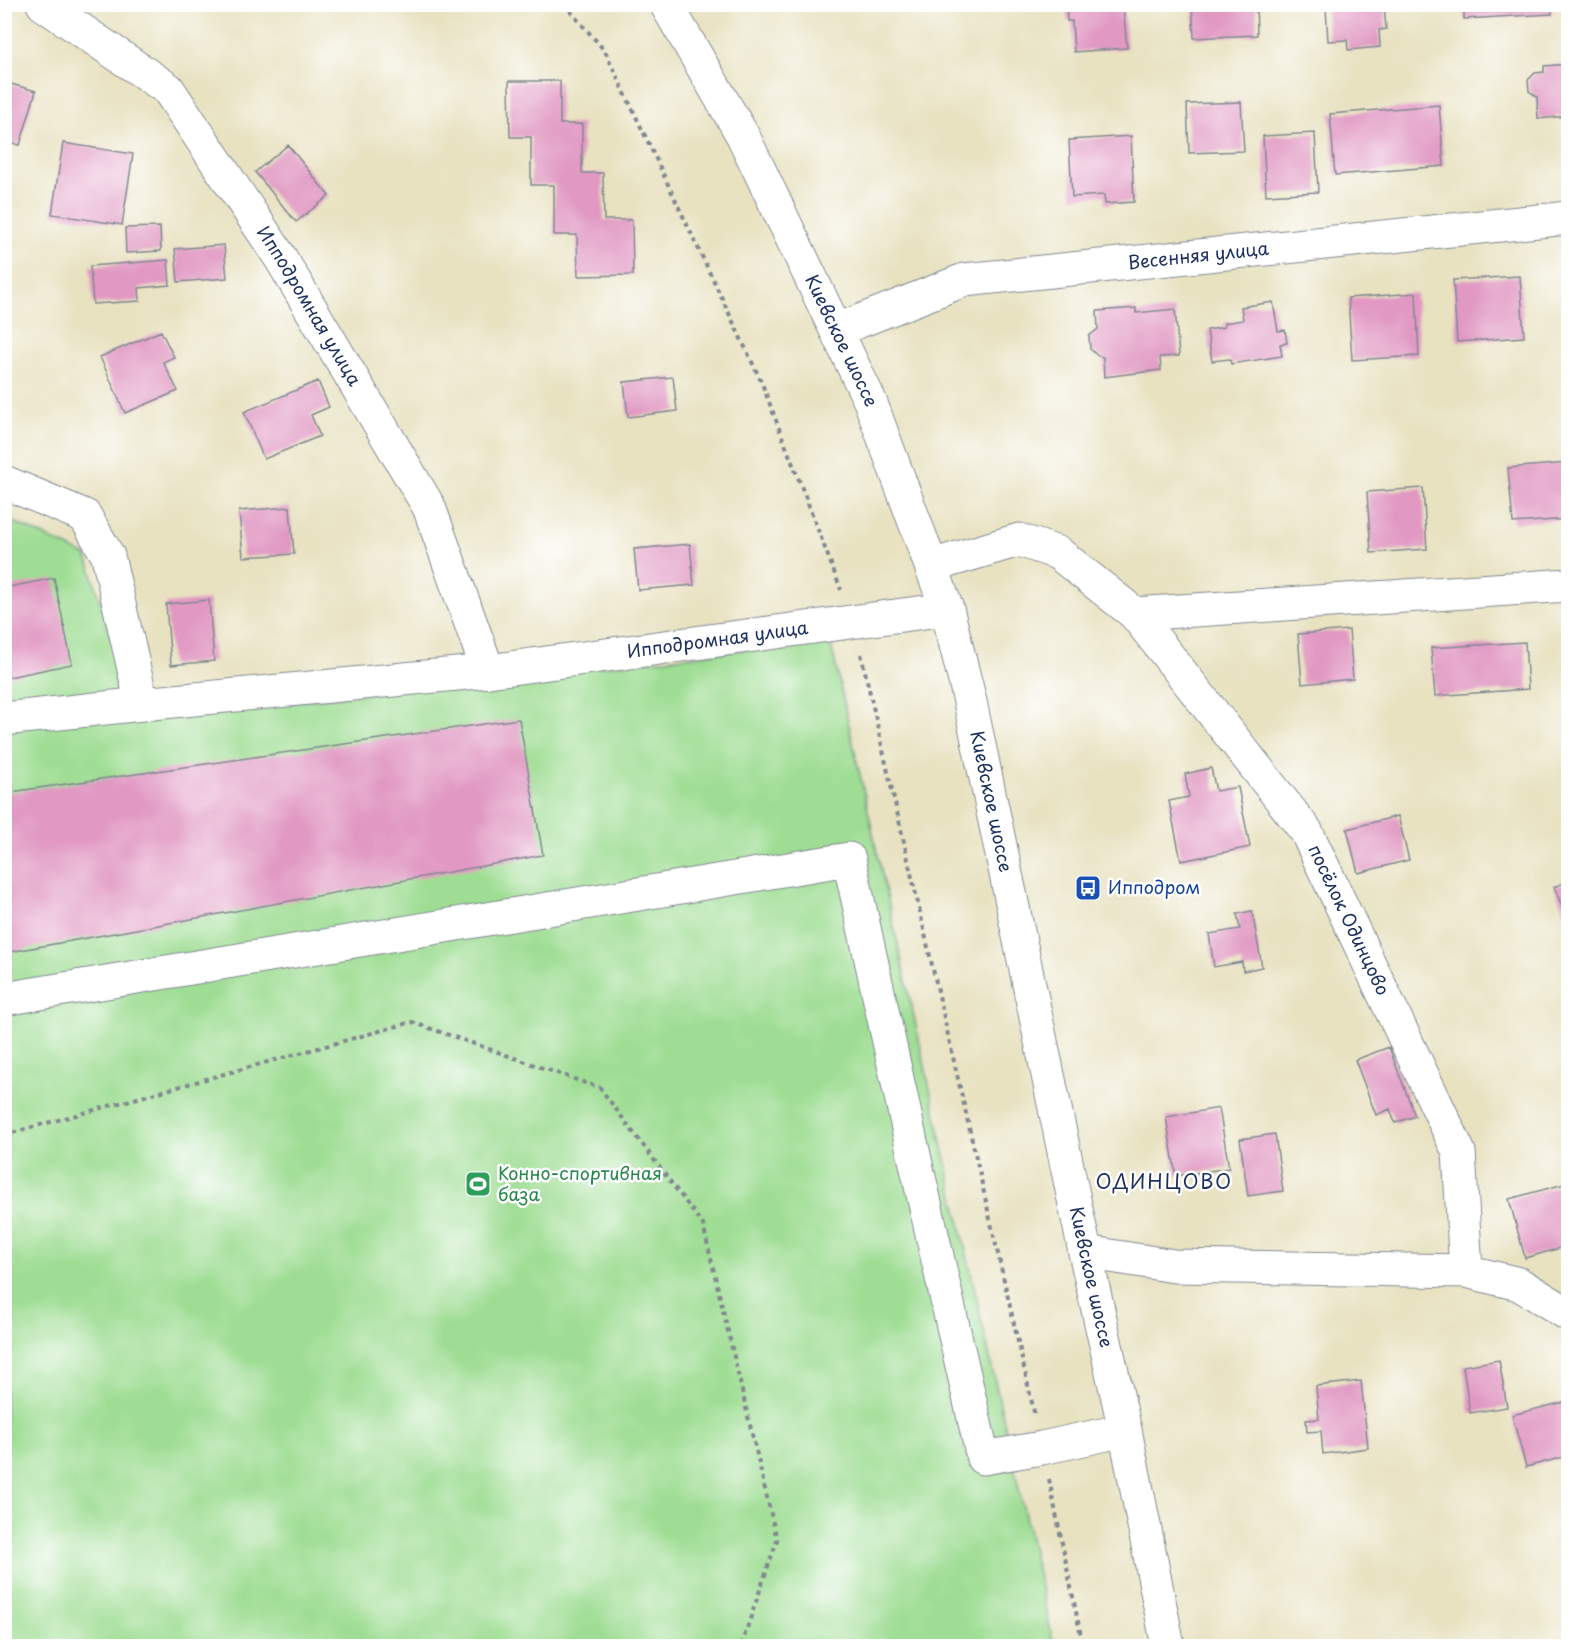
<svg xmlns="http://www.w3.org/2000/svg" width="1573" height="1651" font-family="'Playpen Sans',sans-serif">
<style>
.pitch{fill:#9edd93;stroke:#5c8678;stroke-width:1.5}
.building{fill:#e199c3}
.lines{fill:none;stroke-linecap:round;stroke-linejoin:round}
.minor-casing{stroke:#828890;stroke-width:35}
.major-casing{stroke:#828890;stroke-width:35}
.path{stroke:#828890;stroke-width:4;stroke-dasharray:4.5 4.5;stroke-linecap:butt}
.minor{stroke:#fff;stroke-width:33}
.major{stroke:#fff;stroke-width:33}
.labels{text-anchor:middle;stroke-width:5;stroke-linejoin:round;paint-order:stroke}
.street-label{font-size:18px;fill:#1b2f5e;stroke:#fff}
.transit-label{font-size:18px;fill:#164399;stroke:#fff;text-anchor:start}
.leisure-label{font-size:18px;fill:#27864d;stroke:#fff;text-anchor:start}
.neighbourhood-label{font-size:20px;letter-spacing:1.5px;fill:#1b2f5e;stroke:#fff}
</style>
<rect width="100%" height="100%" fill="#fff"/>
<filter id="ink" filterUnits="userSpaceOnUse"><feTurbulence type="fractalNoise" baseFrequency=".0167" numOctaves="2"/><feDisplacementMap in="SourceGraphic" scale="12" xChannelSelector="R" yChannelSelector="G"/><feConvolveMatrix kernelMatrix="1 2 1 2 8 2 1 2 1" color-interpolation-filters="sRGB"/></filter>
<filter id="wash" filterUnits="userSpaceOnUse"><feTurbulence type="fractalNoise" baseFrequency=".008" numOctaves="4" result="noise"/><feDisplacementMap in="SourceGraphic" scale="24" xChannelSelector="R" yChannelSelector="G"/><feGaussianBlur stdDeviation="1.35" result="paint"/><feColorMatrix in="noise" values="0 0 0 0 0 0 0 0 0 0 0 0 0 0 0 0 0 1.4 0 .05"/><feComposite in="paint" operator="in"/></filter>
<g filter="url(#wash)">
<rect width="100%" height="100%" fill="#e8e2c1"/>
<path class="pitch" d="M5 518 87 556 135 720 830 640 1054 1646H5Z"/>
<g id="blocks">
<path class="building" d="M1066 4H1123L1127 48 1074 52 1072 21H1067Z
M1192 4H1256L1257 35 1194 38Z
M1345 4H1384L1386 29 1379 30 1380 47 1348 50 1347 40 1328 41 1326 8 1346 6Z
M1464 4H1551L1552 14 1464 19Z
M1568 64V116L1538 119 1537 97 1529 91 1528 80 1535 73 1544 72V66Z
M509 81H560V124H582V173H603L604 220H632L633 275 578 276 577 235H554V185H531V137H510Z
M4 82 36 91 20 145 4 141Z
M1241 102 1244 151 1189 153 1187 104Z
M1439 105 1444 166 1335 175 1330 114Z
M1315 133 1318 192 1266 195 1263 136Z
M1131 136 1134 202 1105 204 1104 195 1072 197 1069 140Z
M63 143 133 154 122 225 52 214Z
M288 145 329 196 296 222 255 172Z
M160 227 161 251 126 253 125 228Z
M224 245 227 278 178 282 175 249Z
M168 260 170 285 139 288 140 301 93 304 90 266Z
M1520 276 1524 337 1457 342 1453 280Z
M1416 293 1419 356 1352 360 1348 298Z
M1273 302 1278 331 1285 330 1287 343 1280 344 1282 356 1231 364 1230 359 1212 361 1207 330 1224 327V323L1243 320 1241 307Z
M1136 308V313L1175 309 1179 356 1160 357 1161 370 1104 377 1103 357 1098 356 1090 349 1089 336 1098 329 1097 311Z
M161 331 174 357 163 362 178 391 125 413 100 357Z
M673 377 677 411 628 417 624 382Z
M318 381 329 407 311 415 320 436 264 459 244 412Z
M1568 463V519L1513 523 1508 468Z
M1423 488 1427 549 1371 553 1367 492Z
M290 507 294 554 243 557 239 511Z
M690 544 694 585 638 590 634 549Z
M54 578 72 664 4 678V588Z
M209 600 214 661 171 665 166 604Z
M1349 630 1353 679 1302 684 1298 634Z
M1525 642 1528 689 1435 696 1431 648Z
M519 719 543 855 4 953V793Z
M1211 768 1216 791 1238 787 1250 847 1181 861 1169 801 1189 797 1185 774Z
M1398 816 1409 860 1358 873 1347 829Z
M1568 881V921L1554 887Z
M1252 911 1262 967 1243 971 1242 962 1214 967 1209 934 1240 929 1237 914Z
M1389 1047 1415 1116 1395 1123 1390 1109 1376 1115 1355 1060Z
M1219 1108 1229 1168 1176 1176 1166 1117Z
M1275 1134 1283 1191 1248 1196 1240 1139Z
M1568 1183V1246L1525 1258 1509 1199Z
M1499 1360 1507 1407 1470 1413 1463 1366Z
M1361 1381 1368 1448 1323 1454 1321 1431 1307 1432 1306 1420 1319 1419 1316 1386Z
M1568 1401V1456L1526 1467 1512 1415Z"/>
</g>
</g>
<g filter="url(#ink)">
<use href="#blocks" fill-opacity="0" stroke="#828890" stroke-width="1.5"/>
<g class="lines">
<g class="minor-casing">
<g id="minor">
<path id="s1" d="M43 4 168 89 280 257 429 507 488 671"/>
<path id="s2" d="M837 330 964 280 1568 218"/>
<path d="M4 482 85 516 108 556 142 704"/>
<path d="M931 566 1019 540 1058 553 1135 614 1568 585"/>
<path id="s3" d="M1135 614 1306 831 1459 1152 1466 1271"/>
<path id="s4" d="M4 719 142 704 488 671 947 609"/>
<path d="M4 999 849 859 909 1133 983 1458 1042 1448 1125 1430"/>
<path d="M1085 1252 1174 1266 1466 1271 1519 1284 1568 1314"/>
</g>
</g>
<g class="major-casing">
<g id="major">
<path id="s5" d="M666 4 743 136 870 401 947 609 969 697 1085 1252 1125 1430 1168 1646"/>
</g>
</g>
<path class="path" d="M564 4 605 51 761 381 841 590
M861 654 1035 1416
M4 1135 412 1022 600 1088 703 1225 777 1540 741 1646
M1049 1479 1083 1646"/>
<use href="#minor" class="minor"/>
<use href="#major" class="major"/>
</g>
</g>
<defs>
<g id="bus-square" transform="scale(1.35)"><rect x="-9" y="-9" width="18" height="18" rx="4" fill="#1a4fb4" stroke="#fff"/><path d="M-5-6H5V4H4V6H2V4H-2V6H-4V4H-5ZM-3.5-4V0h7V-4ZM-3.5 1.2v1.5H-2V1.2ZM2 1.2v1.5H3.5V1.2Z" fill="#fff"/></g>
<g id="stadium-square" transform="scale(1.35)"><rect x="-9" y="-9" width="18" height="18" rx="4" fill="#2e9e5b" stroke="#fff"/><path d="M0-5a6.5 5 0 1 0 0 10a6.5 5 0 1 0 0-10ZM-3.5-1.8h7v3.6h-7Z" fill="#fff"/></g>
</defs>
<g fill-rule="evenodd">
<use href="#bus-square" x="1088" y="888"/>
<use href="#stadium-square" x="478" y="1184"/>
</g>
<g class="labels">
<g class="street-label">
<text dy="6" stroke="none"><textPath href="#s2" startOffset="372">Весенняя улица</textPath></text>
<text dy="6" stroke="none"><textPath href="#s1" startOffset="410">Ипподромная улица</textPath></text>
<text dy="6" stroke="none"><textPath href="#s5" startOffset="380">Киевское шоссе</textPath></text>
<text dy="6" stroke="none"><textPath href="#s4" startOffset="718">Ипподромная улица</textPath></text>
<text dy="6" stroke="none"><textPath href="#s5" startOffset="866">Киевское шоссе</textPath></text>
<text dy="6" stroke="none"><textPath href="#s3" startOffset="375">посёлок Одинцово</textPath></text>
<text dy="6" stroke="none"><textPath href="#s5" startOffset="1352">Киевское шоссе</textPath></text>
</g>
<g class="transit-label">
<text x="1108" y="894">Ипподром</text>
</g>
<g class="leisure-label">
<text x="498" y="1180">Конно-спортивная<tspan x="498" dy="21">база</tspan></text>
</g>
<g class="neighbourhood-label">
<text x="1164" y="1189">ОДИНЦОВО</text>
</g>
</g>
<rect width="1573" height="1651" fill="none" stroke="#fff" stroke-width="24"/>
</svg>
